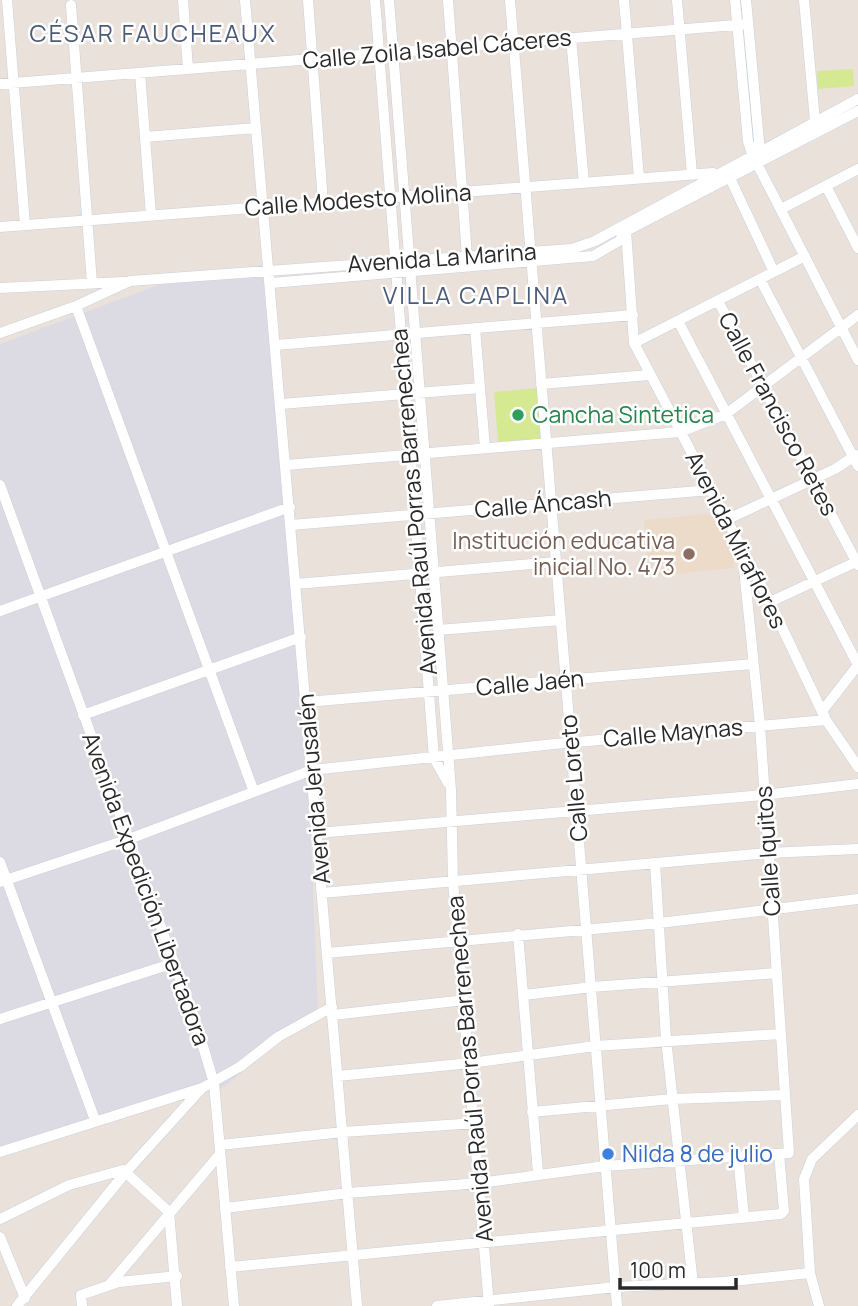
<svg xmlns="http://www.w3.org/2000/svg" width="858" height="1306" font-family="Manrope,sans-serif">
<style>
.industrial{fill:#dcdbe3}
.education{fill:#eddbca}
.pitch{fill:#d5e993}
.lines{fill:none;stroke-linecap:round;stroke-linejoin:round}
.minor-casing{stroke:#c9d0db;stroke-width:11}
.minor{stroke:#fff;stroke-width:10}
.leisure-dot{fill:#2e9e5b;stroke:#fff;stroke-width:2.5}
.education-dot{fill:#8d6e63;stroke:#fff;stroke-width:2.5}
.shop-dot{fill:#3f7fe0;stroke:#fff;stroke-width:2.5}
.labels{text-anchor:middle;stroke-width:5;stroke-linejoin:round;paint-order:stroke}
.street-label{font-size:23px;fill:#292929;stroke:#fff}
.leisure-label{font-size:23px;fill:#27864d;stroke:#fff;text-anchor:start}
.education-label{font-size:23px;fill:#785e54;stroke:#fff;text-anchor:end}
.shop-label{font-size:23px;fill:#366cbe;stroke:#fff;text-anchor:start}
.neighbourhood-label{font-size:24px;letter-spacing:2px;fill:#4a5b79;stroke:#fff}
</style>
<rect width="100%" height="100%" fill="#ebe1db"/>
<path class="industrial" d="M265 273 308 768 318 1009 219 1091 179 1089 0 1152V344L158 285Z"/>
<path class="education" d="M717 513 730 539 734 568 648 577 644 520Z"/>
<path class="pitch" d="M853 69 854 86 818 89 817 71Z
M537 388 542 439 498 442 494 392Z"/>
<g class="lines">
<g class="minor-casing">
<path id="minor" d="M7 0 25 225
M183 0 188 69
M245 0 357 1306
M308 0 323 202
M375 0 434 758 448 783
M389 0 451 790 453 881 489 1306
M448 0 467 256
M510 0 617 1306
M624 0 639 178
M677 0 692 174
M735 0 748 141 752 154 858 360
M746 0 760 152
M804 0 815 121
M71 5 92 283
M571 38 584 183
M140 73 151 215
M0 84 748 24
M145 137 256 128
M730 178 774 272
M826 186 858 248
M781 209 858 169
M0 227 713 173
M626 231 634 343 770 602 826 720 858 767
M760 279 858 466
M271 283 593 256 619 241 626 231 858 111
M0 288 123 282
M718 301 858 565
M76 306 254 792
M678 321 858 665 823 710
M475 328 485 448
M0 333 76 306 130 281 572 249 595 241 858 99
M634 343 805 256
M276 345 633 315
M541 384 649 375
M281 404 480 388
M286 465 680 432 726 414 858 315
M0 485 196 1023 214 1083 234 1306
M726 520 835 469 856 455
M291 525 711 490
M296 584 556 562
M770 602 858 561
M0 611 290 507
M438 630 561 620
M306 702 753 664
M83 715 301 637
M317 833 764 795 858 784
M0 862 95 1120
M655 863 666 1039 693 1284
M0 882 129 839 312 770 554 744 826 720
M322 893 768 853 857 849
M518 934 538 1173
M327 953 660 923 858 899
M524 995 592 987 777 973
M333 1015 465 1000
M0 1019 174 963
M338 1076 471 1063 595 1046 780 1034
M532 1112 672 1099 785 1095
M220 1145 343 1132 476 1123
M0 1152 202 1088
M738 1156 744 1217
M225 1208 348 1193 480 1183 605 1166 789 1153 760 725 742 549
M0 1219 69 1185 123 1170 169 1212 177 1306
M0 1237 25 1298
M230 1267 781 1214 784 1211 779 1154
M110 1284 220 1154
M17 1306 126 1172 202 1088 241 1066 278 1037 332 1007
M82 1306 81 1295 119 1282 177 1276
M437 1306 616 1287 723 1282 810 1273
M819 1306 810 1273 804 1179 812 1159 858 1115"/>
</g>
<use href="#minor" class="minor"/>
</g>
<circle class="leisure-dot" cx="518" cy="415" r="7"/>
<circle class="education-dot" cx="689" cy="554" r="7"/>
<circle class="shop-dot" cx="608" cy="1154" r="7"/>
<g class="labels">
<g class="street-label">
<text transform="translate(437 49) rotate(-5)" y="8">Calle Zoila Isabel Cáceres</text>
<text transform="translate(358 200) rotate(-4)" y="8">Calle Modesto Molina</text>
<text transform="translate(442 258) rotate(-4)" y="8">Avenida La Marina</text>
<text transform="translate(778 414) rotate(62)" y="8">Calle Francisco Retes</text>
<text transform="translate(414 502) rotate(-95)" y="8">Avenida Raúl Porras Barrenechea</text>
<text transform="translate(543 504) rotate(-5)" y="8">Calle Áncash</text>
<text transform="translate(736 540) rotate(63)" y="8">Avenida Miraflores</text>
<text transform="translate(530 683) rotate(-5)" y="8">Calle Jaén</text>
<text transform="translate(673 733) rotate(-5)" y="8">Calle Maynas</text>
<text transform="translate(574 778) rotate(-95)" y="8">Calle Loreto</text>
<text transform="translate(314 789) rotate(-95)" y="8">Avenida Jerusalén</text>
<text transform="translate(768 851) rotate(-94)" y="8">Calle Iquitos</text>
<text transform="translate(146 889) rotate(70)" y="8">Avenida Expedición Libertadora</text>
<text transform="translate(470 1069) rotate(-95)" y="8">Avenida Raúl Porras Barrenechea</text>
</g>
<g class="leisure-label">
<text x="532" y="423">Cancha Sintetica</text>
</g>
<g class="education-label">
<text x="675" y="549">Institución educativa<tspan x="675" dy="26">inicial No. 473</tspan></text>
</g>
<g class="shop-label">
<text x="622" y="1162">Nilda 8 de julio</text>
</g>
<g class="neighbourhood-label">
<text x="153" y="42">CÉSAR FAUCHEAUX</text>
<text x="476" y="304">VILLA CAPLINA</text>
</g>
</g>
<path d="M620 1278v10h116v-10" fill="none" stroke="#292929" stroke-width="3.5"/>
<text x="630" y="1278" font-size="21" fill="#292929" stroke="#ffffff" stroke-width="5" paint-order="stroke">100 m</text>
</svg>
